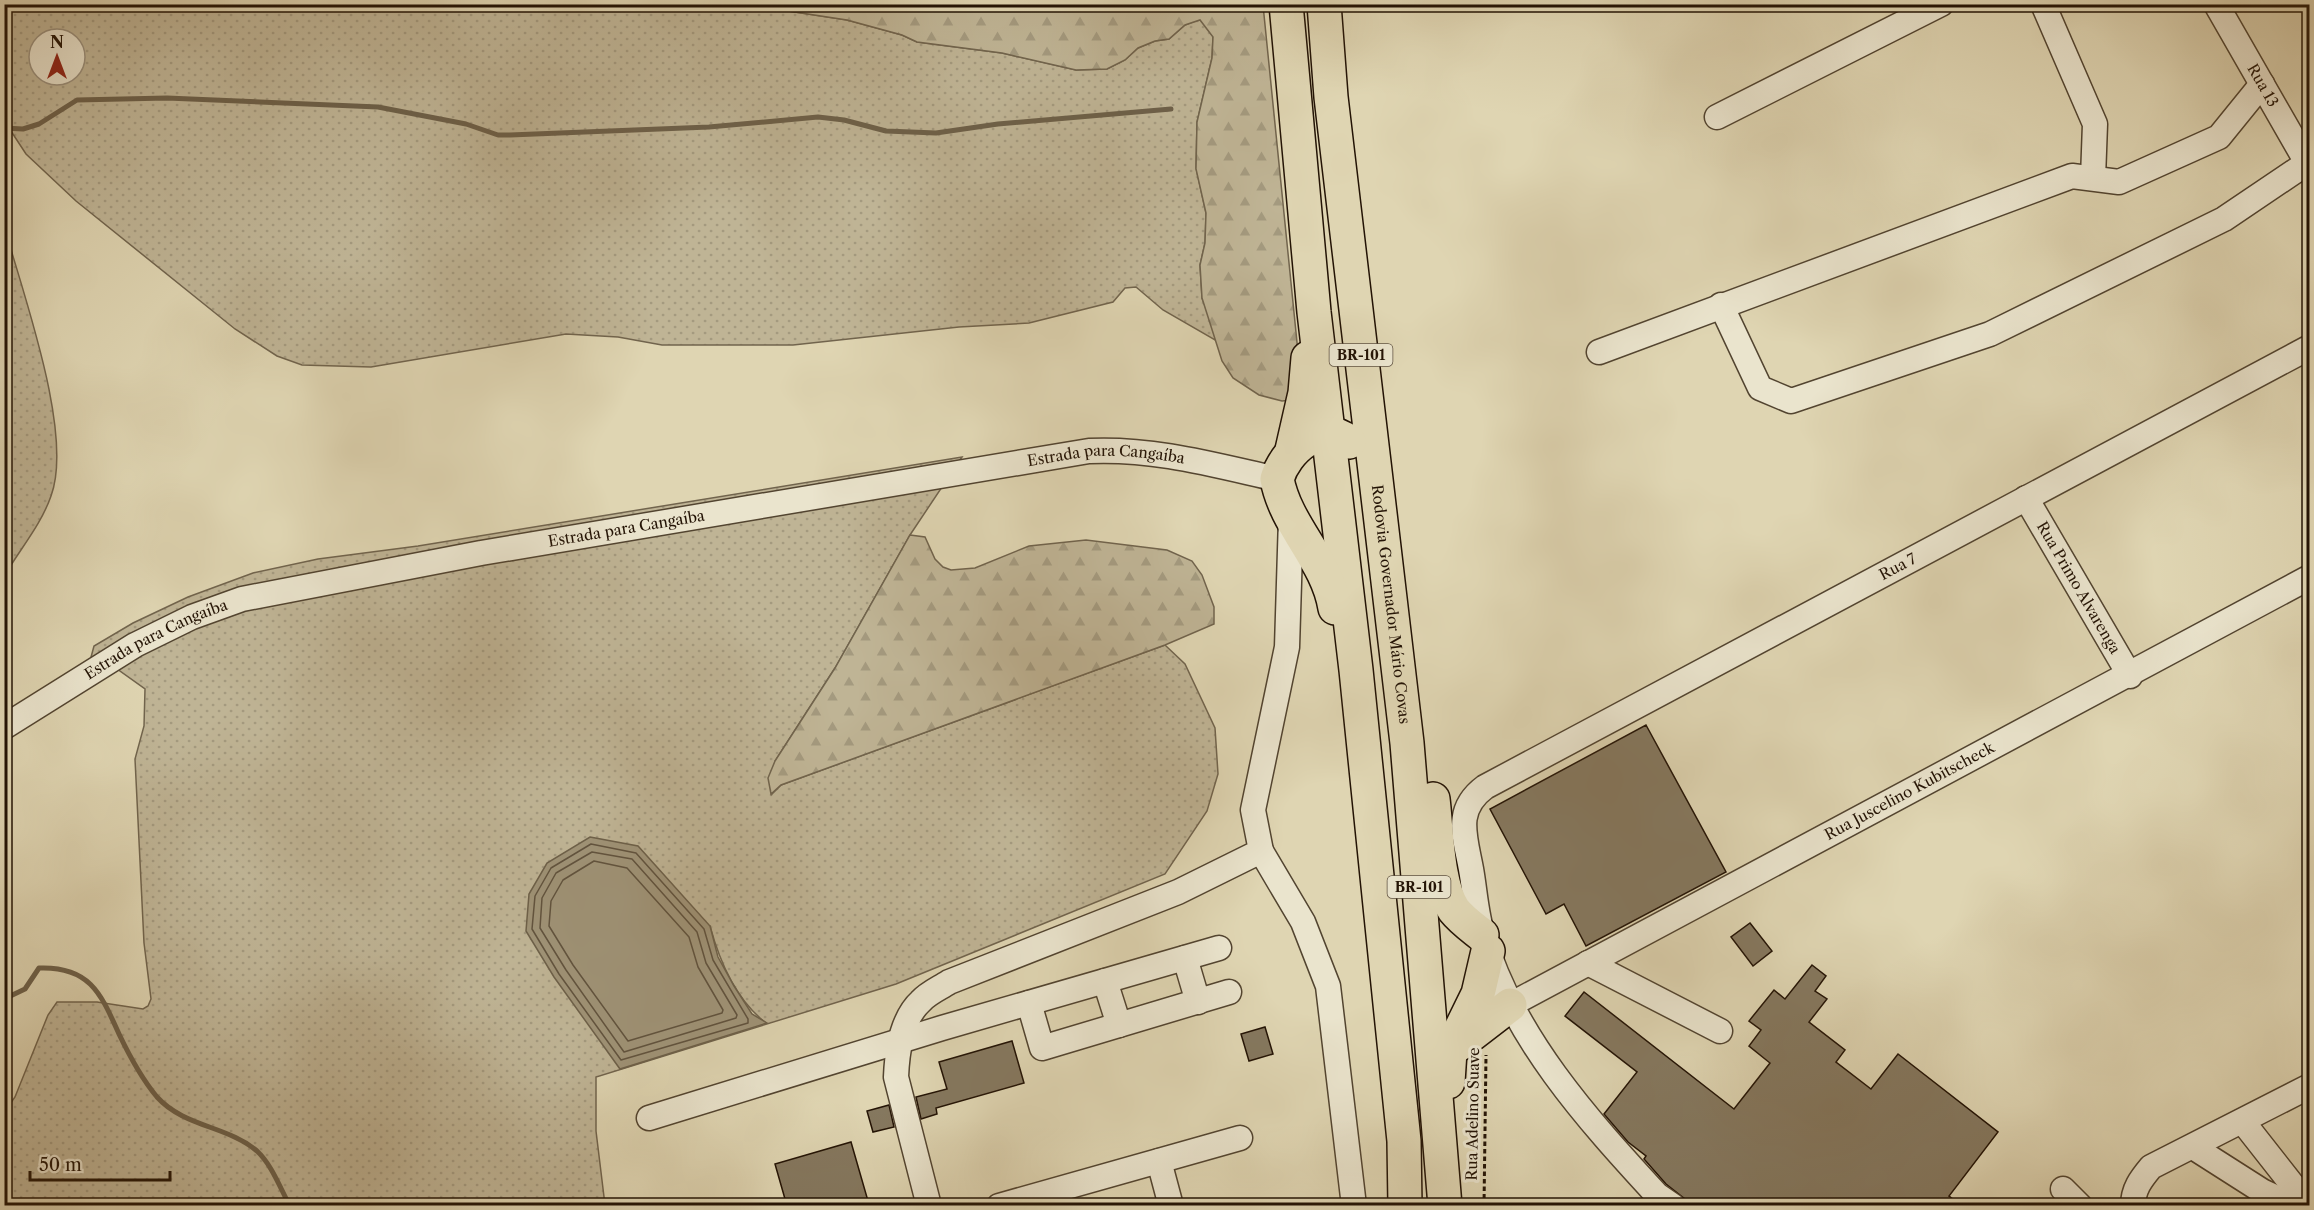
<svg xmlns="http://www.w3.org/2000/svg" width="2314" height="1210" font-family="'Libre Caslon Text',serif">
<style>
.green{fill:url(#green-dots);stroke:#71644d;stroke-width:1.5;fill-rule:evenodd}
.forest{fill:url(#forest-firs);stroke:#71644d;stroke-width:1.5}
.water{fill:#9f9377;stroke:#6d6049;stroke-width:1.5}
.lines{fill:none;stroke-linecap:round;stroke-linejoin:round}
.shore{stroke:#61533e;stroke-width:1.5}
.stream{stroke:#6d6049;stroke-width:5}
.building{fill:#85785f;stroke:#231305;stroke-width:1.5}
.minor-casing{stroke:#524430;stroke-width:27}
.highway-casing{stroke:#231305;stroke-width:36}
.path{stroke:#231305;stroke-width:3;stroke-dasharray:4.5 3;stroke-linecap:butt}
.minor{stroke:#eae4cd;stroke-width:24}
.highway{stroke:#dfd5b2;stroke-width:33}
.labels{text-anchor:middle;stroke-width:6;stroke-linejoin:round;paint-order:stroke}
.shield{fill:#eae4cd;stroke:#5f5241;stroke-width:1.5}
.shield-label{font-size:14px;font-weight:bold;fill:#231305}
.street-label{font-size:15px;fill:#231305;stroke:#eae4cd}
</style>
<defs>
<pattern id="green-dots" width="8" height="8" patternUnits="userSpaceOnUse" patternTransform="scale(1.5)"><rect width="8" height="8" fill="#bfb495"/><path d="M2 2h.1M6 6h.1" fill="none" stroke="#a49a7f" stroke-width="1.8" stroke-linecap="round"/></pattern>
<pattern id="forest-firs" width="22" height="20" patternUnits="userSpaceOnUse" patternTransform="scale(1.5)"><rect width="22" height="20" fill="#bfb495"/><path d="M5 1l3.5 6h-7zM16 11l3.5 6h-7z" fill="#a49a7f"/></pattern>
</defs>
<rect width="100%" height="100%" fill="#dfd5b2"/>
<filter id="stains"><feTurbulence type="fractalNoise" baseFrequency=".00333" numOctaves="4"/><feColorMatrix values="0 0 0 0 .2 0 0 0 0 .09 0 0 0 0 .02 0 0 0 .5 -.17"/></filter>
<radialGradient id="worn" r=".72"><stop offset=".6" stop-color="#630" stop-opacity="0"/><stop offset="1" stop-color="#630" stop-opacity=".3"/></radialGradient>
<path class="green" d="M5 5H749L847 20 902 35 917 42 1002 53 1076 70 1107 69 1125 60 1138 48 1155 41 1169 39 1185 25 1200 19 1213 36 1212 58 1197 122 1196 168 1206 213 1205 243 1200 265 1202 298 1214 328 1215 340 1163 310 1136 287 1125 288 1113 302 1029 323 959 327 793 345H662L618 337 566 334 371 367 302 365 277 356 235 329 76 201 26 154 5 122ZM39 39H75V75H39Z
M5 229C23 294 74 434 51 496 41 525 20 549 5 575Z
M962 457 910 535 835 668 775 761 772 794 781 785 1165 645 1185 664 1215 728 1218 774 1207 811 1165 874 896 984 596 1077V1131L605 1205 5 1206V1111L15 1097 48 1015 57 1002H97L143 1009 148 1006 151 999 144 943 135 759 144 726 145 689 110 664 90 661 94 646 133 623 188 597 253 573 318 559 418 546ZM529 894 710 926C720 963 736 1000 766 1023Z"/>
<path class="forest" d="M749 5H1263L1301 382 1291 400 1282 401 1259 395 1233 378 1222 361 1202 298 1200 265 1205 243 1206 213 1196 169 1197 122 1212 58 1213 37 1200 20 1185 25 1169 39 1155 41 1138 48 1125 60 1107 69 1076 70 1002 53 917 42 902 35 847 20Z
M910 535 925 537 935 559 943 567 951 570 975 568 1029 546 1086 540 1167 550 1192 561 1202 575 1214 607V624L1165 645 781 785 771 794 768 778 775 761 835 668Z"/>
<path class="water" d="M590 837 638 846 710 926 718 957 734 986 752 1014 767 1023 620 1069 554 977 526 931 529 894 547 863Z"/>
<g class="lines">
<path class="shore" d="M591 844 636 853 704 929 713 960 748 1019V1023L621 1060 559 974 532 929 535 896 551 868Z
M592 852 632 859 697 932 706 963 737 1015 736 1018 624 1052 566 970 540 928 542 898 556 873Z
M594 861 627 868 689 937 698 967 723 1010 722 1013 628 1041 573 965 549 926 551 901 563 880Z"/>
<path class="stream" d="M4 128 23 129 39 124 77 100 167 98 378 107 466 124 498 135H510L709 127 818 117 844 120 886 131 936 133 998 124 1171 109
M4 999 25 989 39 968C90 966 101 994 119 1034 129 1055 142 1079 157 1097 184 1127 228 1126 257 1151 272 1165 280 1188 290 1206"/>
</g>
<path class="building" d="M1646 725 1726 872 1586 946 1564 904 1546 914 1490 809Z
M1750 923 1772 951 1753 966 1731 937Z
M1812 965 1826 976 1815 991 1827 999 1809 1022 1845 1050 1836 1062 1871 1089 1898 1054 1998 1132 1949 1196 1962 1206H1694L1666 1184 1644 1159 1646 1156 1628 1142 1604 1114 1637 1072 1565 1016 1584 992 1734 1109 1770 1063 1749 1046 1761 1030 1749 1021 1774 990 1785 999Z
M1265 1027 1273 1054 1249 1061 1241 1034Z
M1012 1041 1024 1083 936 1108 937 1114 921 1119 916 1097 947 1089 939 1062Z
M889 1105 894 1127 873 1132 867 1111Z
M851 1142 868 1201 852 1206H787L775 1164Z"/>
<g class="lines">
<g class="minor-casing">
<g id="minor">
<path d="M2043 4 2095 124 2093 178"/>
<path id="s1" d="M2216 4 2310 168"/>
<path d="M1717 117 1941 4"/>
<path d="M1721 305 1760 388 1791 401 1990 334 2224 219 2307 163"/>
<path d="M1599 352 2072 176 2119 182 2219 137 2262 84"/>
<path id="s2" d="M2026 498 2130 676"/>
<path id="s3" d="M4 727 135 645 192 617 242 599 481 553 1089 451C1154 448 1214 465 1277 479"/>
<path d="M1261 851 1303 922 1328 986 1354 1206"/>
<path d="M1185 958 1198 1002"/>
<path d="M1588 963 1720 1031"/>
<path d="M1105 981 1119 1025"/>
<path d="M1029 1003 1042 1048 1229 992"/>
<path id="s4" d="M1510 1005 2310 577"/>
<path d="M649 1118 942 1028 1219 948"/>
<path d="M2243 1122 2309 1206"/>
<path d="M2193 1147 2262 1191 2294 1206"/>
<path d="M1159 1161 1171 1206"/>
<path d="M2063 1189 2080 1206"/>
<path d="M929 1206 896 1077C897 1052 901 1019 921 1001 928 993 940 988 949 982L1178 892 1261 851 1253 810 1287 647 1291 518"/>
<path d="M999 1206 1240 1138"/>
<path id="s5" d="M1673 1206 1657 1195C1587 1119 1513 1037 1483 936 1476 915 1475 891 1471 869 1465 836 1454 810 1485 787L2310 347"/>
<path d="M2133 1206C2133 1189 2141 1179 2151 1167L2310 1086"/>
</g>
</g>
<g class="highway-casing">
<g id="highway">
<path d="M1286 4 1314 312 1356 670 1404 1141 1405 1206"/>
<path id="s6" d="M1324 4 1331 97 1407 743 1445 1206"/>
<path d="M1292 450 1305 393 1308 358"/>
<path d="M1335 608C1327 559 1286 527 1277 479 1285 451 1321 418 1349 442"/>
<path d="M1433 799C1437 830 1437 885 1454 910 1462 920 1472 927 1482 935"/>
<path d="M1458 1045 1510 1005"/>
<path d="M1448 1082 1450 1051 1478 994 1488 951"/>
</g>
</g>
<path class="path" d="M1484 1206 1486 1055"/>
<use href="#minor" class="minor"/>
<use href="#highway" class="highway"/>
</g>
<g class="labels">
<g class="shield">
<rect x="1329.5" y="344" width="63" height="22" rx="4.5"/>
<rect x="1387.5" y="876" width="63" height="22" rx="4.5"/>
</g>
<g class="shield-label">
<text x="1361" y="360">BR-101</text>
<text x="1419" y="892">BR-101</text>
</g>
<g class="street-label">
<text dy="5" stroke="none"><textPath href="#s1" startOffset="94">Rua 13</textPath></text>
<text dy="5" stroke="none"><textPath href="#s3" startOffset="1148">Estrada para Cangaíba</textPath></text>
<text dy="5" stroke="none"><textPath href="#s3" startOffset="662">Estrada para Cangaíba</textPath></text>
<text dy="5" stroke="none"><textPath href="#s5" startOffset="960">Rua 7</textPath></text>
<text dy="5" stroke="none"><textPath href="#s2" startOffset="104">Rua Primo Alvarenga</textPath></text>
<text dy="5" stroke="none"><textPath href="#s6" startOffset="604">Rodovia Governador Mário Covas</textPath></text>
<text dy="5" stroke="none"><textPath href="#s3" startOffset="176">Estrada para Cangaíba</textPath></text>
<text dy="5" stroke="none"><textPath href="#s4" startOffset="453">Rua Juscelino Kubitscheck</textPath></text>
<text transform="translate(1473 1114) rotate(-89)" y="5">Rua Adelino Suave</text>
</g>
</g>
<rect width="2314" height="1210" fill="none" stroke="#dfd5b2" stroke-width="24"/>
<rect x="6" y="6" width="2302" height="1198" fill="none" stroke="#231305" stroke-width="3"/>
<rect x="12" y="12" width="2290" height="1186" fill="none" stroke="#231305" stroke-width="1.5"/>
<g transform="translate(57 57)"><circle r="28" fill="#eae4cd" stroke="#9a907d" stroke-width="1.5"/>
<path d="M0-4.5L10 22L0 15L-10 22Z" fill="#8f2418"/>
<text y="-9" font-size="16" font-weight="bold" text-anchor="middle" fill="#231305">N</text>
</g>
<path d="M30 1171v9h140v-9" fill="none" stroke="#231305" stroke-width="3"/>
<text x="39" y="1171" font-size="18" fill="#231305" stroke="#eae4cd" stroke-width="4.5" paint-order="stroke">50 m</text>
<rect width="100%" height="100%" filter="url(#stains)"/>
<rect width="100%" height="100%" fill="url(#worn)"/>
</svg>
